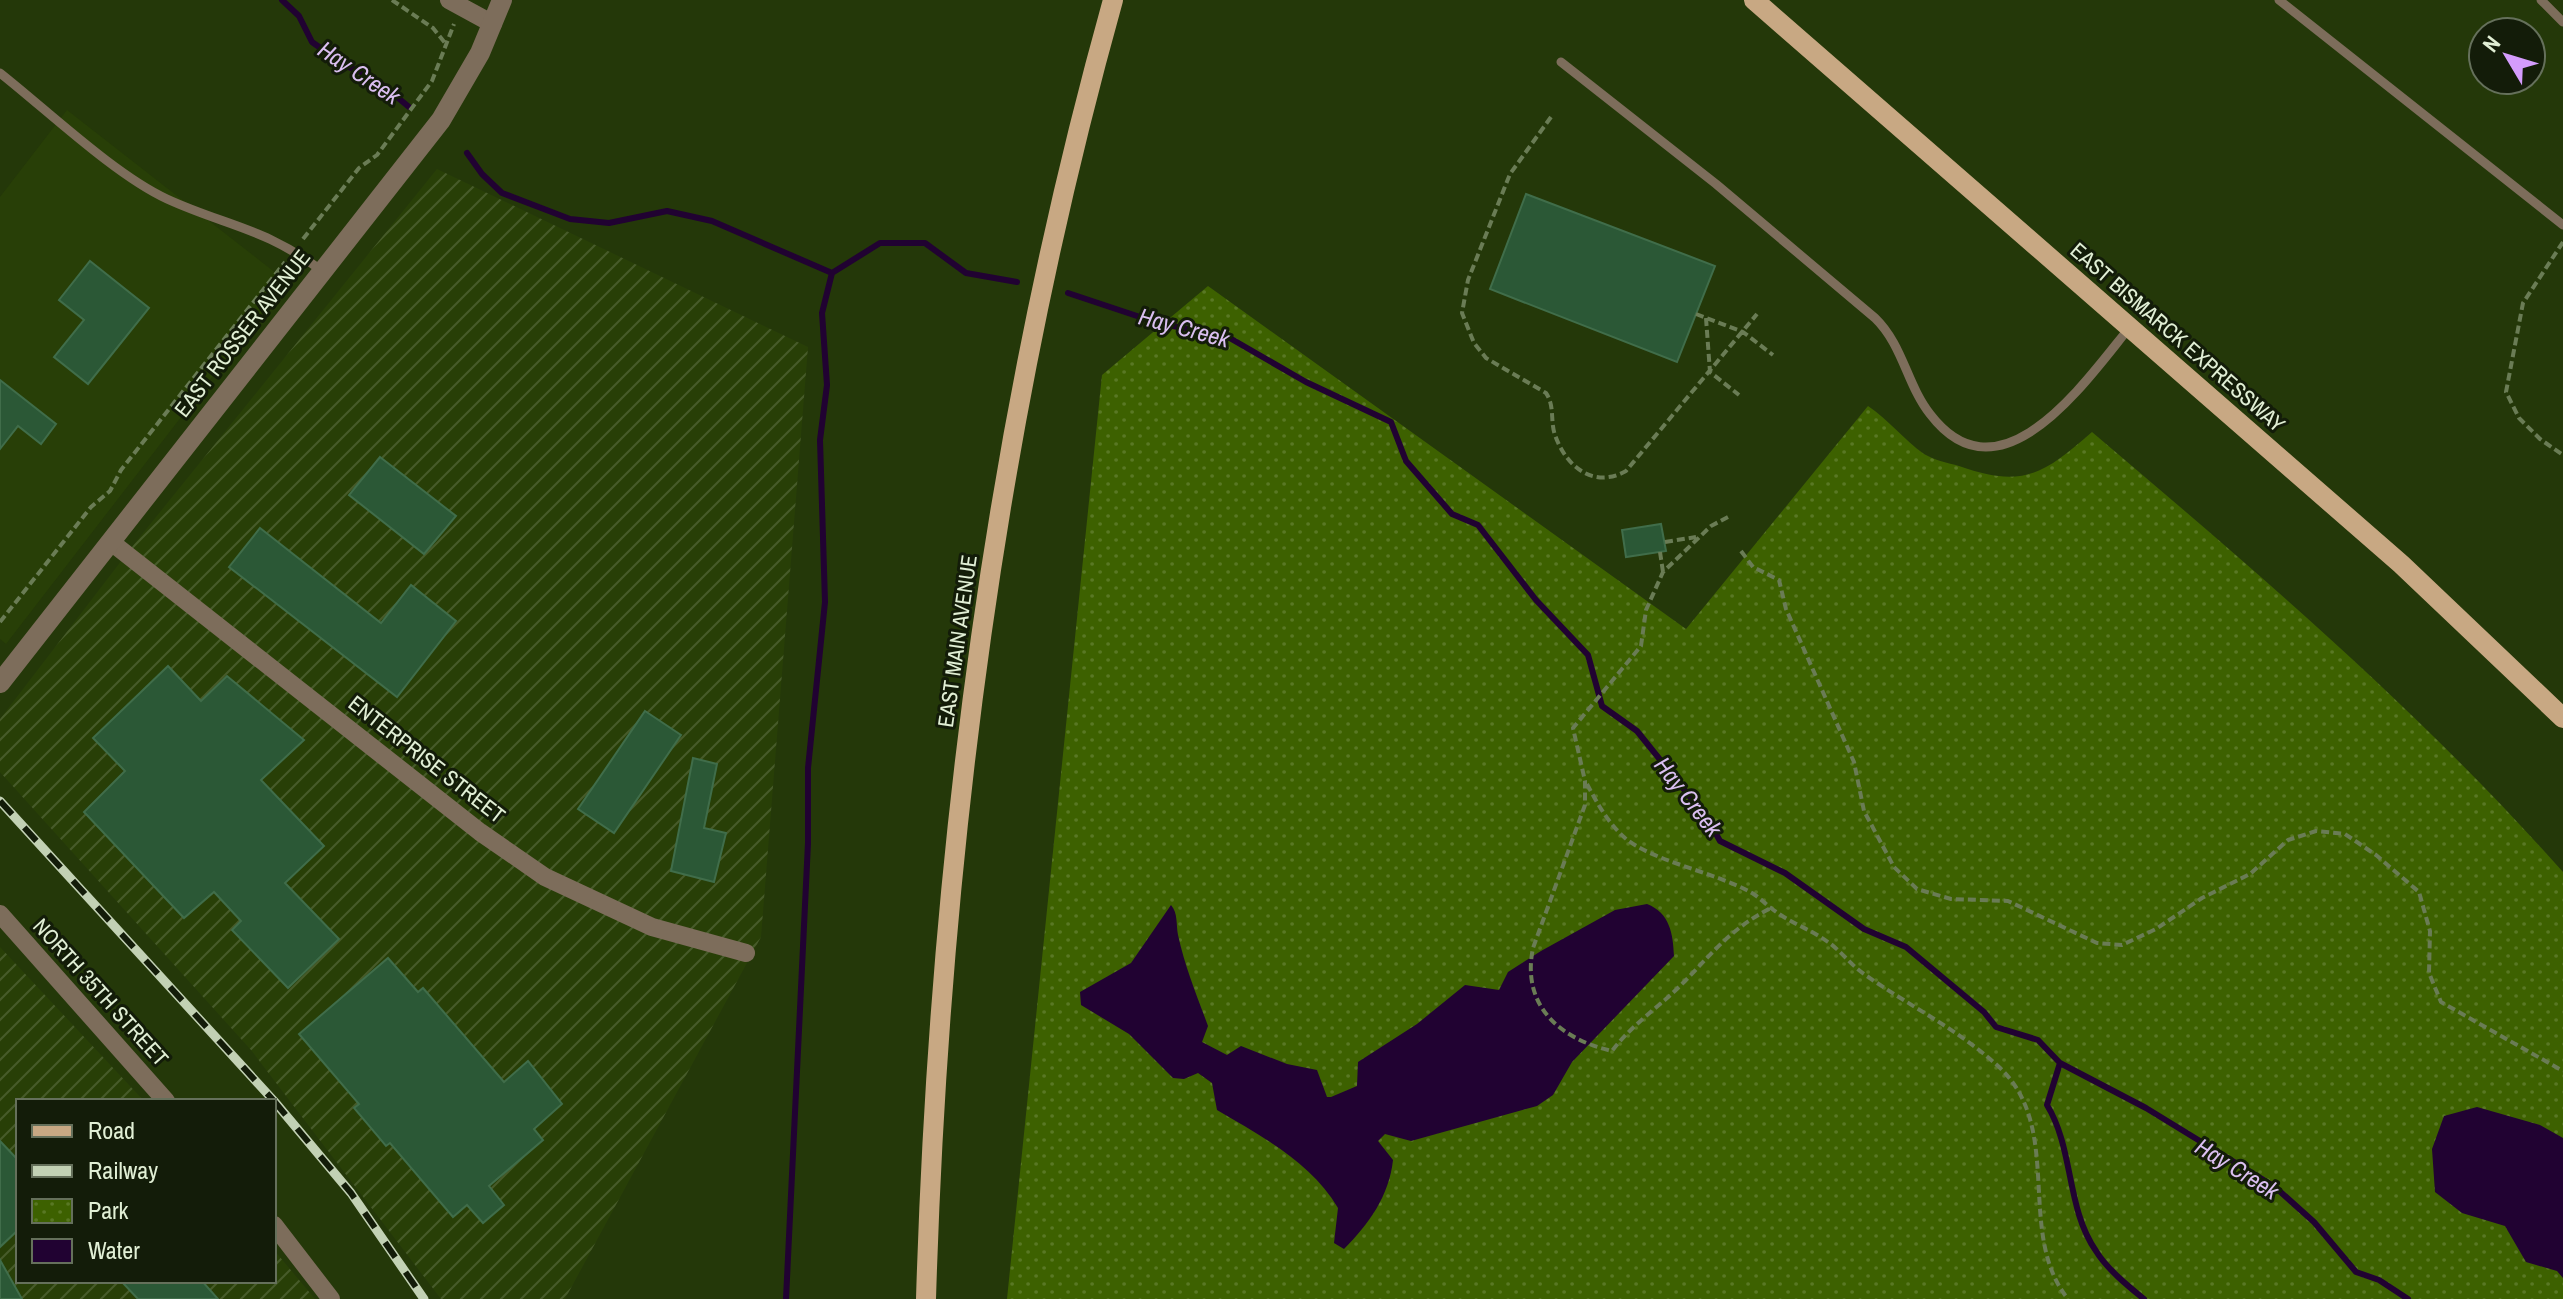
<svg xmlns="http://www.w3.org/2000/svg" width="2563" height="1299" font-family="'Archivo Narrow',sans-serif">
<style>
.built{fill:#283f07}
.industrial{fill:url(#industrial-furrows)}
.park{fill:url(#park-dots)}
.water{fill:#210232}
.lines{fill:none;stroke-linecap:round;stroke-linejoin:round}
.stream{stroke:#210232;stroke-width:6}
.building{fill:#2b5836;stroke:#406d4a;stroke-width:2}
.path{stroke:#6a7c55;stroke-width:4;stroke-dasharray:8 4;stroke-linecap:butt}
.service{stroke:#7d6d5b;stroke-width:9}
.minor{stroke:#7d6d5b;stroke-width:18}
.tertiary{stroke:#7d6d5b;stroke-width:20}
.primary{stroke:#c8a883;stroke-width:20}
.rail-casing{stroke:#c2d1b4;stroke-width:9}
.rail{stroke:#131c09;stroke-width:6;stroke-dasharray:18;stroke-linecap:butt}
.labels{text-anchor:middle;stroke-width:6;stroke-linejoin:round;paint-order:stroke}
.street-label{font-size:22px;fill:#e1efd5;stroke:#131c09}
.water-label{font-size:24px;font-style:italic;fill:#dabff0;stroke:#131c09}
</style>
<defs>
<pattern id="industrial-furrows" width="10" height="10" patternUnits="userSpaceOnUse" patternTransform="scale(2)"><rect width="10" height="10" fill="#283f07"/><path d="M-1 1l2-2M0 10L10 0M9 11l2-2" fill="none" stroke="#475b2a"/></pattern>
<pattern id="park-dots" width="8" height="8" patternUnits="userSpaceOnUse" patternTransform="scale(2)"><rect width="8" height="8" fill="#3d6100"/><path d="M2 2h.1M6 6h.1" fill="none" stroke="#597824" stroke-width="1.8" stroke-linecap="round"/></pattern>
</defs>
<rect width="100%" height="100%" fill="#243809"/>
<path class="built" d="M67 110 286 281 6 644 0 639V197Z"/>
<path class="industrial" d="M437 169 808 347 761 937 565 1299H441L251 1050 0 772V719L135 543Z
M0 947 144 1101H18V1281H274V1250L315 1299H0Z"/>
<path class="park" d="M1208 286 1686 629 1868 406C1889 420 1904 440 1924 454 1934 460 1948 463 1959 466 2023 489 2044 474 2092 432 2256 571 2420 711 2563 872V1299H1007L1102 375Z"/>
<path class="water" d="M1647 904C1670 913 1673 934 1674 956L1572 1062 1553 1095 1537 1106 1411 1141 1385 1134 1378 1141 1393 1160C1389 1196 1369 1224 1344 1249L1334 1243 1338 1208C1312 1163 1261 1136 1217 1110L1212 1083 1198 1073 1184 1079 1173 1078 1129 1034 1081 1005 1080 992 1131 963 1171 905C1178 913 1176 924 1178 935 1185 967 1197 996 1208 1026L1202 1042 1227 1055 1241 1046 1287 1064 1317 1070 1327 1097H1331L1357 1086 1358 1062 1417 1024 1465 985 1499 990 1508 972 1541 951 1615 910Z
M2477 1107 2540 1125 2563 1138V1278L2557 1271 2526 1262 2505 1226 2462 1213 2435 1192 2432 1149 2444 1116Z"/>
<g class="lines">
<path class="stream" d="M282 0 299 16 312 42 346 66 373 77 409 107
M467 153 482 174 502 193 570 219 609 223 667 211 712 221 832 273 880 243H925L966 273 1017 282
M1068 293 1158 323 1228 337 1306 382 1391 422 1406 461 1452 514 1478 525 1536 600 1588 655 1602 706 1637 731 1707 818 1720 841 1785 873 1864 929 1906 947 1984 1012 1996 1027 2038 1040 2060 1063 2146 1108 2275 1187 2314 1222 2356 1272 2379 1280 2408 1299
M2060 1063 2047 1105C2074 1149 2066 1208 2096 1251 2107 1269 2128 1286 2144 1299
M786 1299 808 843V768L825 602 820 440 827 385 822 313 832 273"/>
</g>
<path class="building" d="M1526 194 1715 266 1677 362 1490 289Z
M90 261 149 308 88 384 54 357 84 320 59 300Z
M0 380 56 424 41 444 18 426 0 449Z
M380 457 456 516 424 554 349 495Z
M1661 524 1666 551 1626 557 1622 530Z
M260 528 381 623 411 585 456 621 397 697 229 567Z
M168 666 201 701 227 676 304 740 261 780 324 846 285 883 339 939 288 988 232 930 241 921 214 892 184 918 84 812 125 771 93 738Z
M645 711 681 735 614 833 578 809Z
M693 758 717 764 704 828 726 833 714 882 671 871Z
M388 958 418 992 423 988 504 1082 528 1061 562 1104 534 1129 543 1140 489 1186 504 1205 483 1223 467 1205 453 1217 390 1143 386 1146 354 1108 359 1104 299 1034Z
M0 1141 18 1160V1230L0 1247Z
M0 1260 22 1299H0Z
M121 1281H202L218 1299H138Z"/>
<g class="lines">
<path class="path" d="M392 0 433 28 445 43
M1551 117 1510 174 1468 280 1462 313 1474 343 1486 358 1546 393C1555 406 1550 421 1555 435 1566 467 1594 489 1626 471L1757 314
M303 239 359 168 377 155 432 81 454 24
M2563 242 2523 303 2506 392 2519 418 2540 439 2563 455
M1696 314 1743 332 1773 355
M1706 318 1710 372 1739 395
M1728 517 1711 526 1663 572 1646 610 1641 646 1573 728 1585 781V805L1533 948C1521 1006 1560 1039 1612 1051 1633 1023 1661 1006 1685 981 1713 952 1733 927 1771 908
M1665 542 1696 537
M1741 551 1753 567 1779 580 1786 609 1854 762 1864 811 1894 867 1917 889 1951 899 2008 901 2097 943 2122 945 2156 929 2202 898 2250 874 2288 840 2316 831 2345 834 2376 855 2419 892 2430 931 2429 973 2441 1002 2563 1071
M1660 552 1663 572
M0 622 91 507 110 491 121 470 285 262
M1587 784C1597 803 1608 823 1625 838 1654 862 1715 872 1752 893 1759 897 1764 903 1771 908 1788 922 1810 929 1828 942 1841 951 1851 965 1864 974 1909 1006 1958 1029 1999 1067 2065 1128 2015 1233 2068 1299"/>
<path class="service" d="M2279 0 2563 225
M2541 0 2563 22
M1561 62 1716 184 1875 318C1903 345 1907 385 1930 414 2001 507 2087 379 2130 327
M0 73C47 110 115 175 167 199 226 226 266 228 322 271"/>
<path class="minor" d="M449 0 493 24
M111 542 480 832 545 877 652 927 746 953
M0 914 166 1101
M274 1225 331 1299"/>
<path class="tertiary" d="M0 683 441 120 480 53 502 0"/>
<path class="primary" d="M1754 0 2401 564 2563 718
M926 1299C939 862 995 422 1113 0"/>
<g class="rail-casing">
<path id="rail" d="M0 801 274 1101
M274 1101 351 1193 424 1299"/>
</g>
<use href="#rail" class="rail"/>
</g>
<g class="labels">
<g class="street-label">
<text transform="translate(242 333) rotate(-52)" y="8">EAST ROSSER AVENUE</text>
<text transform="translate(2178 337) rotate(41)" y="8">EAST BISMARCK EXPRESSWAY</text>
<text transform="translate(957 641) rotate(-82)" y="8">EAST MAIN AVENUE</text>
<text transform="translate(427 759) rotate(38)" y="8">ENTERPRISE STREET</text>
<text transform="translate(101 992) rotate(48)" y="8">NORTH 35TH STREET</text>
</g>
<g class="water-label">
<text transform="translate(359 73) rotate(34)" y="8">Hay Creek</text>
<text transform="translate(1184 328) rotate(15)" y="8">Hay Creek</text>
<text transform="translate(1688 797) rotate(52)" y="8">Hay Creek</text>
<text transform="translate(2237 1169) rotate(32)" y="8">Hay Creek</text>
</g>
</g>
<rect x="16" y="1099" width="260" height="184" fill="#131c09" stroke="#65705b" stroke-width="2"/>
<rect x="32" y="1125" width="40" height="12" fill="#c8a883" stroke="#65705b" stroke-width="2"/>
<text x="88" y="1139" font-size="24" fill="#e1efd5">Road</text>
<rect x="32" y="1165" width="40" height="12" fill="#c2d1b4" stroke="#65705b" stroke-width="2"/>
<text x="88" y="1179" font-size="24" fill="#e1efd5">Railway</text>
<rect x="32" y="1199" width="40" height="24" fill="url(#park-dots)" stroke="#65705b" stroke-width="2"/>
<text x="88" y="1219" font-size="24" fill="#e1efd5">Park</text>
<rect x="32" y="1239" width="40" height="24" fill="#210232" stroke="#65705b" stroke-width="2"/>
<text x="88" y="1259" font-size="24" fill="#e1efd5">Water</text>
<g transform="translate(2507 56) rotate(308)"><circle r="38" fill="#131c09" stroke="#65705b" stroke-width="2"/>
<path d="M0-6L14 30L0 20L-14 30Z" fill="#d49cfc"/>
<text y="-12" font-size="22" font-weight="bold" text-anchor="middle" fill="#e1efd5">N</text>
</g>
</svg>
